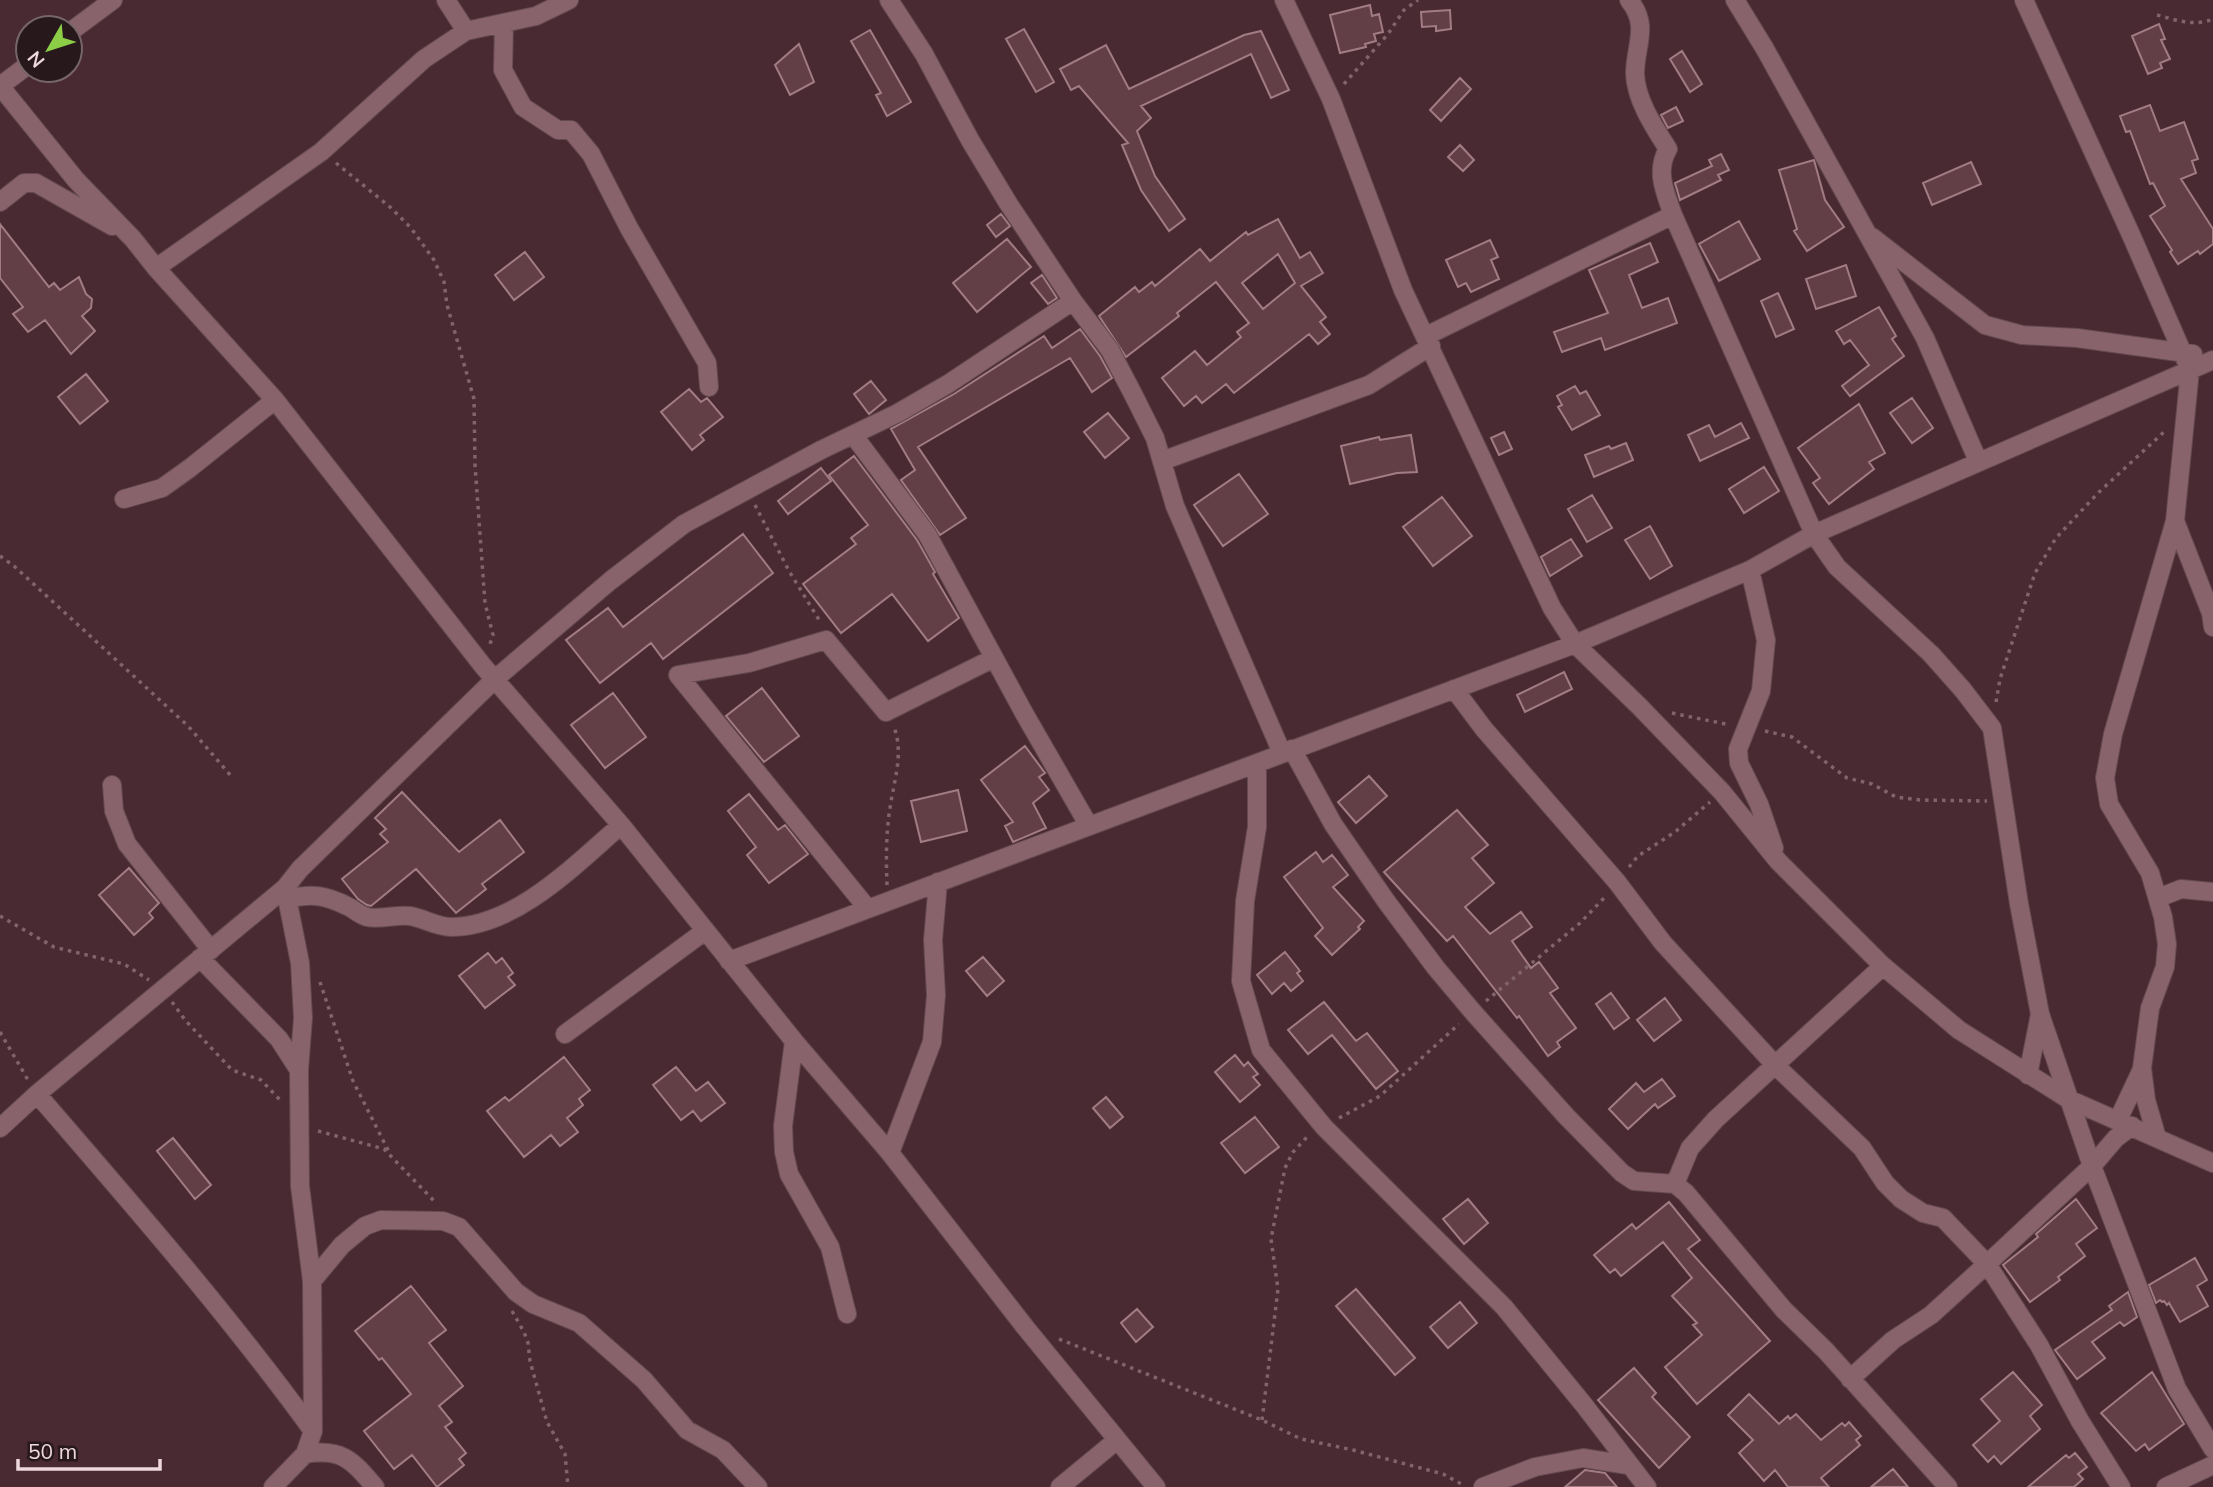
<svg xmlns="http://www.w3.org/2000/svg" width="2213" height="1487" font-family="Mulish,sans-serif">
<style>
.building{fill:#623f47;stroke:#a27c84;stroke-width:2;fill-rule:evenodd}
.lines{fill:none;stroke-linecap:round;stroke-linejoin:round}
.minor-casing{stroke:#644951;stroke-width:20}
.path{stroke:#81646b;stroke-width:3.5;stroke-dasharray:3.5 5;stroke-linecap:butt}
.minor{stroke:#88636b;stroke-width:18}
</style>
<rect width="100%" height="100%" fill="#4a2a32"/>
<path class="building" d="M1370 5 1372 16 1379 14 1383 32 1374 34 1376 41 1365 44 1366 47 1340 53 1330 15Z
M1450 10 1451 29 1436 31V26L1422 27 1421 12Z
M2159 24 2165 39 2161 40 2170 59 2160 63 2162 68 2148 74 2132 36Z
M1024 29 1054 82 1036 92 1006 39Z
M870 30 911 102 887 116 876 95 881 93 851 41Z
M1261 31 1289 90 1271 98 1251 54 1141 106 1151 118 1137 131 1155 176 1185 219 1169 231 1141 190 1122 145 1128 143 1079 86 1071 90 1060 69 1106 45 1129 89 1244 35Z
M799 44 814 82 790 95 775 65Z
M1682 51 1702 84 1690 92 1670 59Z
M1460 78 1471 89 1441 121 1430 110Z
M2150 105 2160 131 2184 122 2198 159 2192 161 2196 173 2181 179 2213 229V244L2200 254 2198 251 2178 264 2170 252 2172 250 2150 216 2165 206 2153 183 2150 184 2130 131 2126 132 2120 116Z
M1676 107 1683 121 1668 128 1661 115Z
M1460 145 1474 160 1463 171 1448 157Z
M1721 154 1729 170 1718 175 1721 180 1680 200 1675 183 1712 166 1709 160Z
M1814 160 1825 200 1844 227 1807 251 1794 231 1797 229 1779 170Z
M1971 162 1981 184 1932 205 1923 183Z
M1001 214 1010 226 996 237 987 225Z
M1278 219 1300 258 1310 252 1323 273 1301 286 1326 317 1320 322 1330 334 1318 344 1309 334 1234 393 1226 384 1202 403 1196 396 1184 406 1162 378 1195 351 1207 365 1241 337 1237 332 1249 323 1216 282 1177 313 1179 316 1126 357 1099 316 1135 287 1139 292 1152 282 1155 286 1200 249 1210 261 1246 232 1248 235ZM1278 254 1295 283 1263 309 1242 283Z
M1739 221 1760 259 1719 281 1699 244Z
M0 224 49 287 54 283 60 290 79 277 86 294 92 299 91 308 82 316 95 331 71 354 45 320 28 332 13 314 23 307 0 278Z
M1007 239 1031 267 977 312 953 283Z
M1490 240 1498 257 1491 260 1499 279 1471 292 1466 283 1458 287 1446 260Z
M1650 243 1658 262 1629 275 1642 308 1668 298 1677 323 1605 350 1601 338 1562 352 1554 332 1608 313 1589 270Z
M525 252 544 277 514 300 495 275Z
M1846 265 1856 296 1816 309 1806 279Z
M1042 275 1057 298 1048 304 1031 283Z
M1778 293 1794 329 1776 337 1761 301Z
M1879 307 1896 336 1892 339 1904 356 1850 396 1842 386 1869 365 1850 340 1844 344 1836 331Z
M1080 329 1100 356 1112 378 1092 392 1070 358 918 447 966 518 940 535 901 480 915 470 891 429 954 394 1044 336 1052 348Z
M86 374 108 401 80 424 58 397Z
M871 381 886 400 869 414 854 394Z
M1575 386 1580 394 1586 391 1600 415 1572 430 1558 407 1562 405 1557 396Z
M689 389 701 402 707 398 723 417 700 435 704 440 692 450 661 412Z
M1912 398 1933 428 1912 443 1890 413Z
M1859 404 1885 453 1869 462 1874 469 1829 504 1813 483 1820 478 1798 448Z
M1108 413 1129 438 1105 458 1084 432Z
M1741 423 1749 438 1700 461 1688 435 1709 425 1715 437Z
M1504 432 1512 449 1499 455 1491 438Z
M1411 435 1417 472 1397 473 1350 484 1341 446 1379 437 1380 440Z
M1626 443 1633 460 1594 477 1585 455 1609 446 1611 449Z
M854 456 917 540 935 572 933 574 959 618 928 641 892 594 841 633 803 584 856 544 851 538 868 525 829 475Z
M1764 467 1779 491 1744 513 1729 489Z
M821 468 831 481 788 514 778 501Z
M1239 474 1268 514 1223 546 1194 505Z
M1592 495 1612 528 1587 542 1568 509Z
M1442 497 1472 536 1433 566 1403 527Z
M1650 526 1672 566 1650 579 1625 540Z
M743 534 773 573 663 659 651 643 600 683 566 640 608 608 623 627Z
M1571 539 1582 556 1550 576 1541 557Z
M1564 672 1572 689 1525 712 1517 695Z
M762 688 799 736 764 762 726 716Z
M613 693 646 737 605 768 571 725Z
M1025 746 1045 773 1039 777 1049 790 1033 803 1046 828 1013 842 1005 826 1013 822 981 780Z
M1369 776 1387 796 1356 823 1338 802Z
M958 790 967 831 921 842 911 801Z
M402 792 459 852 500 820 524 852 482 884 486 889 456 913 416 869 371 906 367 905 358 899 342 879 388 842 380 834 386 829 375 818Z
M749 794 778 830 785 825 808 854 769 883 747 855 756 847 728 811Z
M1457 810 1488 845 1472 858 1494 883 1465 907 1490 934 1521 912 1532 927 1512 941 1531 968 1539 962 1558 988 1550 993 1576 1028 1557 1042 1560 1047 1548 1056 1519 1016 1517 1018 1453 936 1447 941 1384 872Z
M1316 852 1323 862 1332 855 1348 875 1333 887 1364 921 1358 927 1360 929 1332 955 1315 936 1323 928 1284 877Z
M129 868 159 903 149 913 153 918 134 935 99 895Z
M1285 952 1300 971 1297 973 1303 981 1291 991 1284 983 1272 994 1257 975Z
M488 953 496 963 502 958 513 973 508 977 515 985 485 1008 459 976Z
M983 957 1004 981 987 996 966 971Z
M1611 993 1629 1018 1614 1029 1596 1004Z
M1665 998 1681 1020 1654 1041 1637 1020Z
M1324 1002 1356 1041 1367 1033 1398 1071 1376 1089 1332 1035 1308 1054 1288 1030Z
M1235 1055 1244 1066 1248 1062 1258 1074 1253 1077 1260 1085 1240 1102 1215 1072Z
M564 1057 590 1090 579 1099 583 1105 567 1118 578 1132 560 1146 551 1135 524 1157 487 1111 505 1097 509 1101Z
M676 1067 696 1091 708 1082 725 1103 701 1121 693 1111 681 1120 653 1085Z
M1662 1079 1675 1096 1658 1108 1655 1104 1628 1129 1609 1109 1636 1083 1644 1092Z
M1106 1097 1123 1117 1110 1128 1093 1108Z
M1255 1117 1279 1147 1245 1173 1221 1143Z
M173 1138 211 1185 195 1199 157 1151Z
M1468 1199 1488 1223 1464 1244 1443 1219Z
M2076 1199 2097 1228 2076 1244 2085 1256 2058 1277 2060 1280 2030 1302 2003 1265 2038 1237 2036 1234Z
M1669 1202 1700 1240 1688 1249 1770 1341 1697 1404 1665 1367 1702 1335 1693 1325 1697 1323 1672 1296 1692 1278 1663 1242 1621 1276 1615 1269 1610 1273 1594 1255 1632 1224 1636 1229Z
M2195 1258 2207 1280 2197 1286 2208 1306 2180 1322 2169 1303 2167 1305 2164 1301 2162 1302 2160 1300 2156 1303 2149 1285Z
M411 1286 446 1330 429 1343 463 1386 439 1406 452 1422 445 1427 466 1453 459 1459 464 1465 437 1487 412 1455 394 1469 364 1431 411 1394 382 1358 379 1360 355 1331Z
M1356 1289 1415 1358 1395 1375 1336 1306Z
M2128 1292 2137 1317 2124 1326 2120 1322 2092 1342 2105 1358 2077 1379 2055 1350 2112 1310 2109 1306Z
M1460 1302 1477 1323 1448 1348 1430 1327Z
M1137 1309 1153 1327 1136 1342 1121 1323Z
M1634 1368 1656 1393 1652 1397 1690 1437 1659 1468 1598 1400Z
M2013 1372 2042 1405 2030 1416 2040 1429 2001 1464 1994 1456 1988 1462 1973 1445 2000 1421 1981 1399Z
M2152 1372 2184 1424 2149 1450 2145 1444 2136 1451 2101 1413Z
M1749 1394 1779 1424 1788 1416 1790 1419 1796 1414 1821 1440 1842 1423 1845 1426 1849 1422 1861 1436 1856 1440 1860 1445 1821 1478 1829 1487H1788L1775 1470 1764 1481 1739 1453 1753 1440 1728 1415Z
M2075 1453 2087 1467 2078 1474 2083 1479 2074 1487H2028L2066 1455 2069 1458Z
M1893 1469 1908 1487H1871Z
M1585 1470 1605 1473 1617 1487H1565Z"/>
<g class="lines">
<g class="minor-casing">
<path id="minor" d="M446 0 466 31
M889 0 924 54 970 140 1008 203 1073 301 1110 350 1134 396 1155 438 1175 506 1282 753
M1284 0 1331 99 1403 290 1552 608 1575 644 1639 706 1722 792 1778 861 1883 966 1959 1030 2068 1099 2213 1163
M1629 0C1650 26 1635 45 1635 74 1636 100 1654 127 1668 149 1655 171 1665 192 1673 215L1814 534 1837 567 1931 654 1963 690 1992 728 2019 904 2040 1014 2092 1166 2177 1389 2213 1449
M1735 0 1765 49 1925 338 1978 461
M2024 0 2132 237 2190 370 2175 521 2113 734 2105 778 2109 804 2150 873 2163 917 2167 944 2165 967 2150 1008 2142 1068 2146 1100 2157 1138
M504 23 503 70 523 107 558 130H571L591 154 629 228 707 363 709 387
M70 32 113 0
M0 86 76 180 133 239 156 268 275 400 483 666 621 825 794 1041 890 1153 1025 1327 1156 1487
M0 86 28 65
M0 202 24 183H36L112 226
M1872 237 1985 325 2022 335 2077 338 2193 354
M156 268 321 152 424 59 466 31 536 16 569 0
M1426 336 1673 215
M854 436 927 534 1024 713 1089 826
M1162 461 1369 385 1431 346
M124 499 162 488 190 468 275 400
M2175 521 2211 613 2213 627
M1750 570 1766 640 1761 691 1738 749 1739 763 1759 804 1774 848
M1454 689 1484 729 1617 882 1663 943 1776 1066 1862 1148 1885 1183 1901 1199 1923 1213 1943 1218 1987 1264 2092 1166 2116 1138 2132 1126
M1292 749 1333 824 1386 901 1436 968 1473 1012 1566 1116 1622 1173 1634 1181 1675 1184 1686 1193 1784 1310 1826 1351 1948 1487
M1257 764V827L1245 901 1241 981 1261 1050 1324 1127 1504 1307 1584 1405 1647 1487
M112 785 114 811 127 844 211 950
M2158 898 2181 889 2213 892
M287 899C312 893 326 895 349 907 355 910 360 915 367 917 381 920 396 914 410 916 423 918 437 927 451 927 515 927 575 865 621 825
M868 909 678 675 749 663 826 640 886 712 994 658
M200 958 279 1039 299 1070
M729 961 1575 644 1750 570 1814 534 2213 360
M565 1034 705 931
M794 1041 783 1126 784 1152 789 1174 830 1247 847 1314
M2028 1075 2040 1014
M37 1094C132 1204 228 1314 313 1431
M2118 1120 2142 1069
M0 1128 37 1094 285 888 300 869 495 679 610 581 684 524 821 450 898 413 948 384 1073 301
M890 1153 932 1042 936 995 933 940 938 882
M1675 1184 1690 1148 1716 1119 1883 966
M312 1281 342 1245 365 1226 381 1220 443 1221 459 1227 516 1292 533 1304 579 1323 644 1380 687 1430 723 1450 758 1487
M1850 1379 1893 1340 1931 1315 1987 1264 2039 1345 2080 1421 2121 1487
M305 1454C342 1448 352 1460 375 1487
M273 1487 305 1454 313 1431 312 1281 300 1186 299 1070 303 1018 300 963 285 888
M1060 1487 1117 1440
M1483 1487 1535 1467 1583 1458 1628 1465
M2166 1487 2213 1465"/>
</g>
<path class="path" d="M2157 15C2176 20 2194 27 2213 19
M1344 84 1388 34 1404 10 1418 0
M336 163 390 207 411 228 434 260 444 282 447 305 474 399 475 465 485 603 493 635 489 647
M755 505 789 571 821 623
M0 556 14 566 188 726 232 777
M1996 702 2000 679 2035 573 2056 538 2098 493 2165 431
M1672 713 1730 725
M1765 731 1792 737 1847 778 1872 784 1896 797 1920 800 1987 801
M1629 867 1638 856 1675 832 1710 802
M887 885C886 859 886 833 890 808 894 780 904 754 894 727
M0 916 54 947 124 964 149 980
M320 982 353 1081 389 1152
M1486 1001 1580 923 1607 895
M172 1002 185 1020 232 1070 261 1080 282 1102
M0 1032 28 1080
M1339 1118 1380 1096 1459 1024
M318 1131 384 1149 436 1203
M512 1311 524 1332 528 1343 530 1361 547 1422 565 1454 568 1487
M1059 1339 1262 1420 1301 1439 1353 1450 1443 1474 1465 1486
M1262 1420 1278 1289 1271 1239 1285 1168 1293 1152 1308 1136"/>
<use href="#minor" class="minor"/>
</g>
<g transform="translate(49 49) rotate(231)"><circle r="33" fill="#26181b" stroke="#766569" stroke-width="2"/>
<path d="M0-5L12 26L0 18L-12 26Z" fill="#8cce46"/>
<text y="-10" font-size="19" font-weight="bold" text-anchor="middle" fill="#eed8dd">N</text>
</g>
<path d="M18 1459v10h142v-10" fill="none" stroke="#eed8dd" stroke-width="3.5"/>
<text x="28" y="1459" font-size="21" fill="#eed8dd" stroke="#26181b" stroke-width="5" paint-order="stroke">50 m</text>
</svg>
